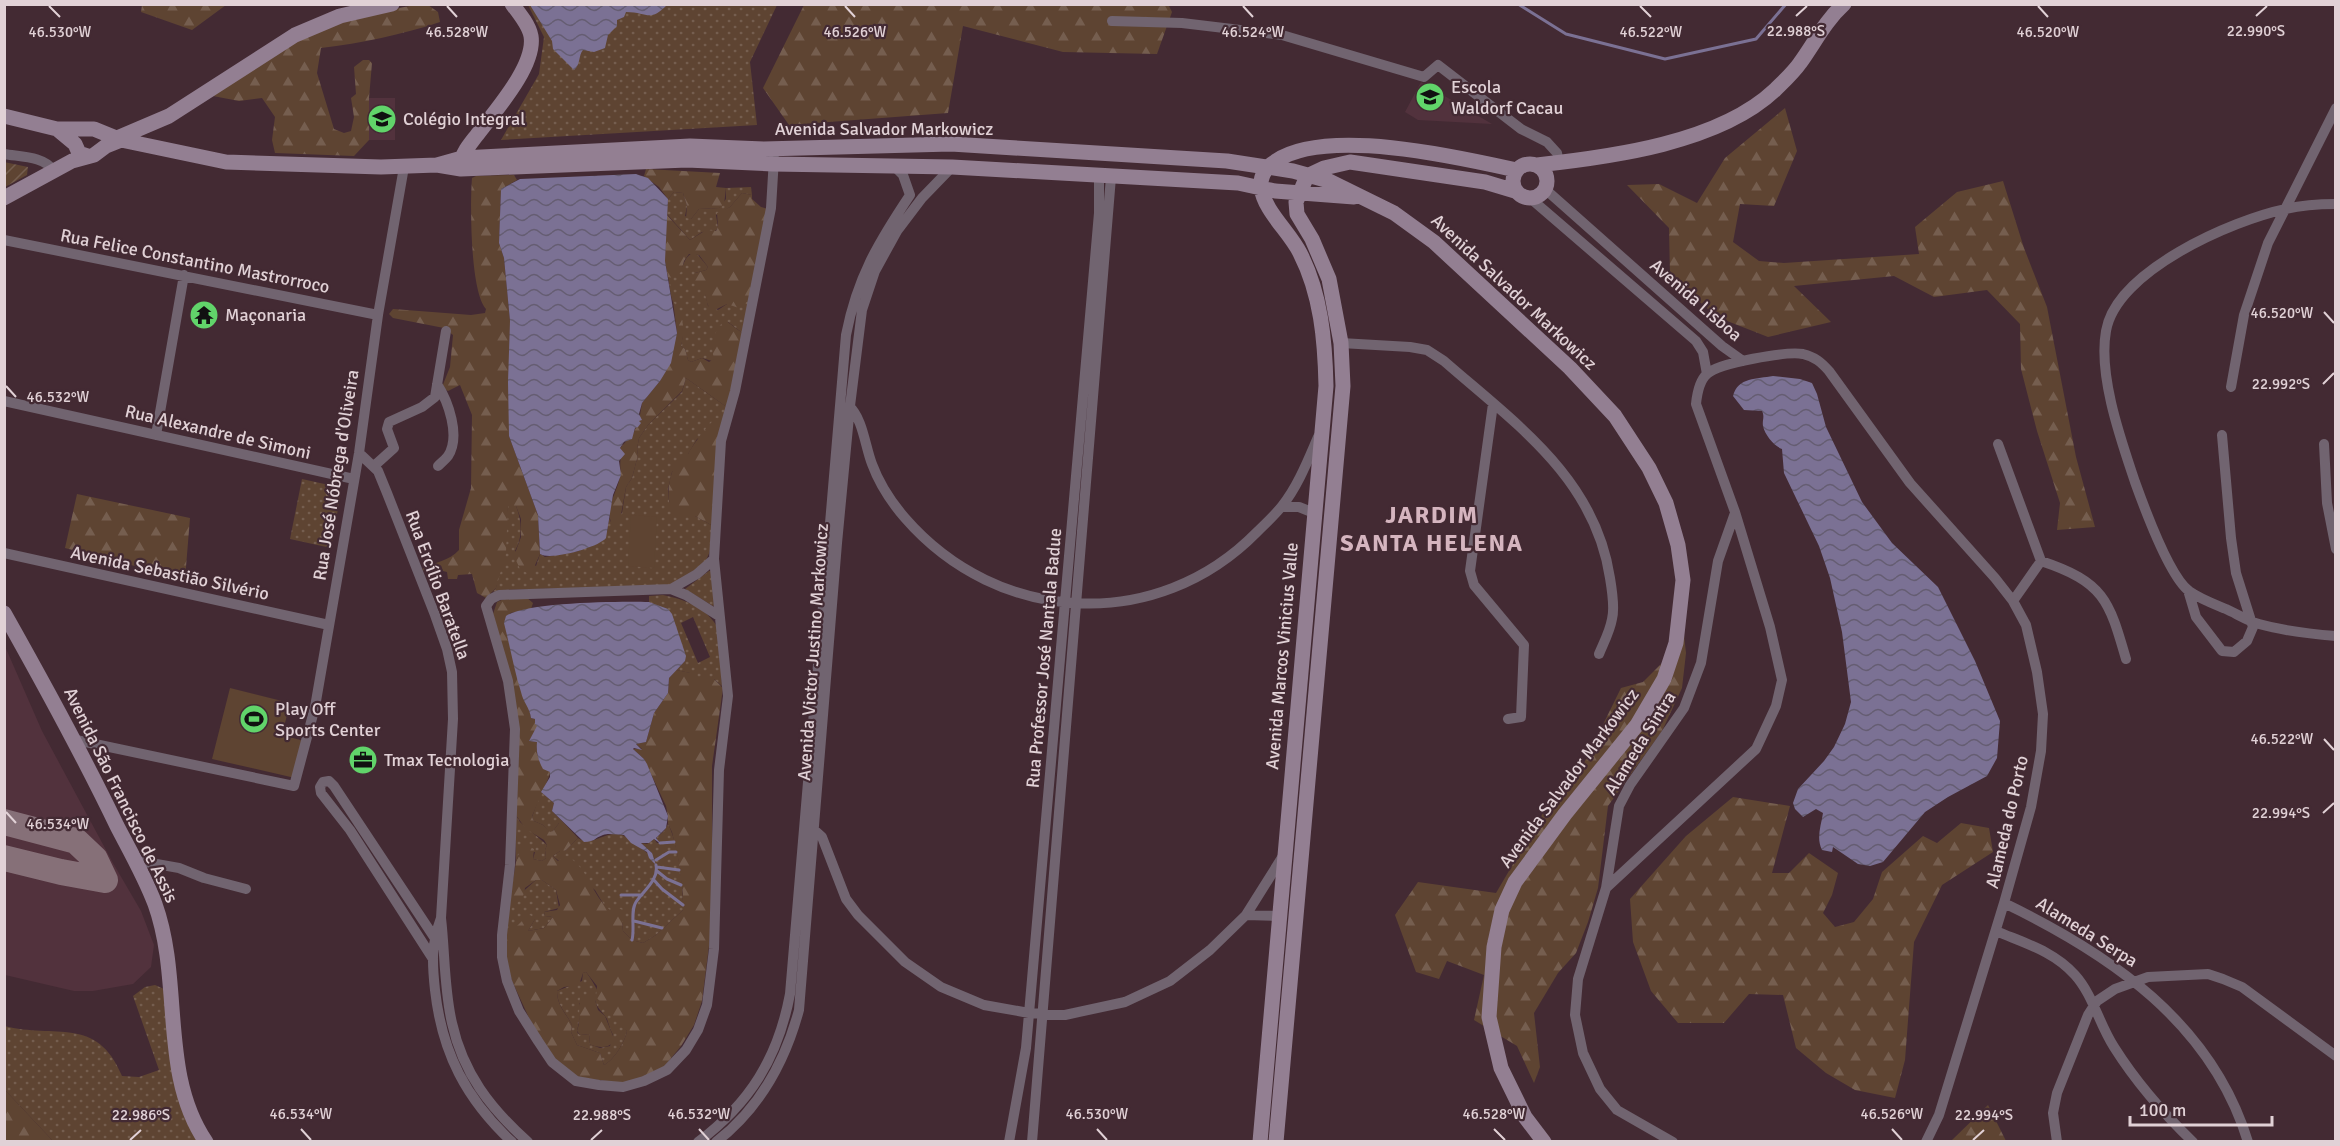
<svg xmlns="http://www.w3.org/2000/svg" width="2340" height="1146" font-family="Signika,sans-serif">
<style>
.built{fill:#52323d}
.grass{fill:url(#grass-dots);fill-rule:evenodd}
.forest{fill:url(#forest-firs);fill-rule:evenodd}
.garden{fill:url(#garden-furrows)}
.pitch{fill:#5e4432}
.water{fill:url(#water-waves)}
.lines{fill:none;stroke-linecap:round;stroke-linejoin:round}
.stream{stroke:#7b7194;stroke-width:3}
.taxiway{stroke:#867078;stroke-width:26}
.street{stroke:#716470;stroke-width:10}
.secondary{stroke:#937f92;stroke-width:15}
.ticks{fill:none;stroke:#e1d1d6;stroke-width:2}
.labels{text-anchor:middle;stroke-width:4.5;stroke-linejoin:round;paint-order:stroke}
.poi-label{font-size:18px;fill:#e1d1d6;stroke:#432a33;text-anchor:start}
.street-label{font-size:18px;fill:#e1d1d6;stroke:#432a33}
.district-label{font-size:24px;font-weight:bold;letter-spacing:1.5px;fill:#d5b5bf;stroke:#432a33}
.ticks-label{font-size:15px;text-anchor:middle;fill:#e1d1d6;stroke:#432a33;stroke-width:4.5;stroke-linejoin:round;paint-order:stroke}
</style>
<defs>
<pattern id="grass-dots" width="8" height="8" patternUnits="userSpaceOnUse" patternTransform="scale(1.5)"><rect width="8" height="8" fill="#5e4432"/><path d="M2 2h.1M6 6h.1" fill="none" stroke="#755e4f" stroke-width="1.8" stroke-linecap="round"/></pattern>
<pattern id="forest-firs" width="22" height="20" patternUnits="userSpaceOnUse" patternTransform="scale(1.5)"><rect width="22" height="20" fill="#5e4432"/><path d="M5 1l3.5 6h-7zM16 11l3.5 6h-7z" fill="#755e4f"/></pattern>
<pattern id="garden-furrows" width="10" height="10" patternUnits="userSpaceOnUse" patternTransform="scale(1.5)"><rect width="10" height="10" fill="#5e4432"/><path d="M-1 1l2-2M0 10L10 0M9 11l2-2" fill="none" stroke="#755e4f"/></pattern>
<pattern id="water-waves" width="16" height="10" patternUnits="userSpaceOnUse" patternTransform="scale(1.5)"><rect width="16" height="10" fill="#7b7194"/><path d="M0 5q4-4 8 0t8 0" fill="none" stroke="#655d72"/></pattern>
</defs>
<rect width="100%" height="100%" fill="#432a33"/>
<path class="built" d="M1421 82 1492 124 1418 120 1405 112Z
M369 98H395V140H369Z
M4 644 42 731 113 863 141 911 154 945 151 967 133 984 93 991H74L5 975Z"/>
<path class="grass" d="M528 5H777L750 62 757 125 501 140 539 74 544 37Z
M751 187 752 195 742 193 730 207 716 215 718 228 715 231 702 232 690 240 666 213 668 199 674 192 683 193 687 206 685 216 691 219 699 209 719 208 726 199V188Z
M693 253 698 255 708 267 706 270 695 273 705 292 708 306 718 310 727 304 749 300 745 335 728 322C717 335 709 342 715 359L712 361 702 358 691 362 688 360 685 349 681 346C685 329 681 317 673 302 670 295 670 285 668 277 686 276 680 258 693 253Z
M686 378 728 408 722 423 707 428 703 436 697 439 688 454 672 472 668 489 669 501 673 510 695 516 713 526 710 551 705 563 676 585 500 590 493 592 496 588 508 506H516C522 522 523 536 515 551L536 566 540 554 545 557 579 551 607 532 609 518 611 522 622 513 626 487 632 478 638 455 637 449 639 438 648 425 682 392Z
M302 479 338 487 341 492 331 548 290 539Z
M709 571H711L715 605 713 606 685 589Z
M663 595C686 600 707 607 719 630L722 686 714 679 698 680 690 673 676 670 685 661C684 642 668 607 649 602V596ZM693 617 710 657 698 663 681 623Z
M541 792 554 803 552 811 564 823H559L553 831 550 833 543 825 534 821 532 817Z
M515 814 520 822 547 845 545 850 546 858 542 861 533 859 535 852 519 854 516 862Z
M668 824C678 843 684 888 683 910L656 935 643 943 632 940 623 931 622 922 604 905 595 890 553 856 560 851H565L578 838C593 848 604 830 622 835 628 837 650 855 656 860L651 855 652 853 641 843 647 844 654 839 657 843H660L657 840V837L664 831Z
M536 880H542L556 890 559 908 544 912 545 916 553 917 544 928 528 931 535 919 505 938 509 904Z
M586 972C596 985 601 1000 611 1012 617 1019 623 1023 627 1031 625 1042 614 1060 604 1065L600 1053 577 1045 571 1032 572 1025C566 1013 557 1005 557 991L582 981 583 973ZM595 1000C597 1009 603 1012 607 1019 609 1025 610 1029 613 1035L610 1046 600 1048 589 1044 590 1034 580 1035 577 1032 581 1009 579 1003Z
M155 985 164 989C168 998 165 1010 166 1021 171 1064 175 1104 198 1141H53L5 1090 4 1026C55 1039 97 1015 122 1076L139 1077 159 1070 133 996 145 987Z"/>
<path class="forest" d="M1168 4 1172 12 1157 54 1063 52 963 26 948 113 789 125 763 88 804 5Z
M142 5V4L226 5 192 30 141 12Z
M415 5H428L438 12 440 22C401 35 362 43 321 48L317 73 334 129 344 133 351 131 354 117 351 98 356 94 354 67 363 60H369L372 63 369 98V140L354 156 275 153 272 140 275 117 262 98 239 101 213 96 282 48 356 16Z
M1785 108 1797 151 1774 206 1740 204 1733 242 1759 261 1784 263 1919 254 1915 227 1957 192 2003 181 2024 248 2047 307 2076 457 2095 527 2057 530 2060 503 2037 431 2021 369 2020 324 1987 290 1934 297 1894 276 1794 286 1831 322 1768 337 1717 317 1670 276 1669 228 1627 185 1659 184 1697 203 1725 158Z
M646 169 720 173 716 187 726 188 724 205 719 208 699 209 691 219 686 218 687 206 683 193 674 192 668 199 659 187 644 176Z
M514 175 517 180 501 189 499 243 504 258 510 321 509 436 538 515 540 554 532 572 529 574 520 569 514 556 521 537V519L516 506H508L506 553 496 588 486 598 477 593 472 574 458 575 457 579H448L447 572 443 571 441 566 435 568 430 576 422 569C435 562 449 561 459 550V530L471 488 472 415 460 385 448 391 442 387 450 367 453 335 444 328 393 318 389 314 393 309 471 315 485 313 486 309C470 291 470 204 472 178L476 176Z
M742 193 752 195V199L761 207 768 209 749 300 739 308 727 304 713 311C702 303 711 291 695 284L693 278 695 273 706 270 708 267 699 255 689 254 684 261 681 272 673 278 668 277 665 261 666 214 690 240 706 230 716 231 718 227 717 213 730 207Z
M673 301C683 317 686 328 681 346L685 349 688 360 691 362 702 358 709 362 714 359C710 345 714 330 725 320L745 335 728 408 686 378 682 391 648 425 639 438 637 449 638 455 632 478 626 487 620 520 615 524 611 522C605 507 618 491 620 476 621 467 619 462 622 452L620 448 633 434 639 421 642 403 660 381 677 333Z
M717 418 722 423 713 526 695 516 677 518C662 502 669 469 682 454H688C692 446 710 421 717 418Z
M77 494 190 518 185 579 65 548Z
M526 597 533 603 531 609 510 613 531 718 535 719 538 726 529 741 537 742C536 756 539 763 550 772 550 777 535 808 532 817L534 821 543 825 550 832 553 831 559 823H564L578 838 565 851H560L553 856 558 861 567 856C589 868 591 895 610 910L618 908 625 911V918L622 922 623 931 632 940 643 943 656 935 683 910V894L678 858 672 832 668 824V816L666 806 644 759 633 749H642L636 744 646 742 654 713 668 693 669 678 676 670 691 673 698 679H714L723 688 712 766V922L702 1001 694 1025 681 1046 663 1068 641 1078 621 1083 575 1077 555 1060 531 1022 512 981 506 959 505 938 527 916 530 915 535 919 528 931 544 928 553 917 545 916 544 912 557 910 560 905 556 890 542 880H536L525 888C524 896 522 900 514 905L509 904 516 862 522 846 527 845 534 849 533 859 542 861 546 858 545 850 547 845 544 840 526 829 515 814 519 747 493 614 497 602 504 599ZM586 972 597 986 596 997 627 1031C625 1042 614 1060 604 1065L600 1053 577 1045 571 1032 572 1025C566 1013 557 1006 557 991L564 987 579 985 583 973Z
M1681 608 1686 653 1682 688 1662 731 1608 806 1598 888 1588 922 1576 953 1558 973 1534 1013 1540 1067 1534 1083 1517 1046 1474 1020 1484 975 1447 961 1439 979 1416 972 1395 915 1418 882 1496 893 1556 791 1584 763 1621 688 1643 682 1663 662Z
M1733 797 1790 806 1772 873H1789L1809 853 1838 873 1832 895 1823 913 1835 927 1854 922 1873 899 1882 872 1923 836 1937 843 1961 823 1989 828 1993 852 1942 885 1914 942 1905 1060 1895 1098 1855 1090 1826 1073 1796 1048 1783 995 1749 994 1724 1023H1678L1651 991 1633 942 1630 899 1686 836Z
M584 995H590L595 1000 598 1010 605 1016 615 1041C607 1049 599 1048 589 1044L590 1034 580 1035 577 1031C581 1020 578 1009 580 998Z
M4 1090H5L53 1141H5Z
M1988 1105 2006 1141H1951Z"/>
<path class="garden" d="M4 162 28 167 27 175 5 187Z"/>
<path class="pitch" d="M631 515 657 517 654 568 628 566Z
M230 688 290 703 282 735 304 741 295 778 212 759Z"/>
<path class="water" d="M530 5H667C649 23 648 12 626 12L624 17 617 20V26L608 35 605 48 594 52 583 50C578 56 581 64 574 70L553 49 552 41Z
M636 174 648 178 668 199 665 261 677 333 671 363 660 381 642 403 639 414 642 420 639 421 641 423 638 427 635 428 632 439 624 442 620 448 625 454 619 461 621 475 613 495 606 538C599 547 551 561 540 554L538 515 509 436 508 382 510 321 504 258 499 243 501 189 520 179Z
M1773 376 1800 379 1812 383 1817 394 1826 427 1862 502 1892 543 1938 587 1975 661 2000 721 1997 758 1987 776 1948 797 1925 812 1883 862 1870 866 1858 864 1833 847 1832 852 1822 850C1816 838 1821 826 1823 813L1816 809 1803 817 1795 809 1793 803 1798 789 1824 761 1834 747 1845 724 1851 702 1842 632 1830 578 1819 546 1784 473 1782 449C1774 446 1765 435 1763 426 1762 420 1765 417 1762 411L1744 410 1733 396C1738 377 1757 379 1773 376Z
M649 602 668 609 672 614 686 656 685 661 669 678 668 693 654 713 646 742 636 744 642 750 634 748 633 749 644 759 647 764 668 816 666 828 656 838 661 844 654 839 649 843H641L652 853 656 865 649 858 647 852 631 843 624 835C618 835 609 833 603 835 594 838 595 842 584 842L552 811 554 803 541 792 550 777V772L543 769C538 760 536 752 537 742L529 741 537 726 535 724V719L531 718C530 708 523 702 521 692 514 670 510 646 504 623L506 616C525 602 622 601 649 602Z"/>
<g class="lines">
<path class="stream" d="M1518 4 1566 34 1665 59 1756 39 1786 4
M660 843 674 842
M656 860 669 852H676
M657 867 679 870
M657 871 667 879 681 885
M653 879 662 889 683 905
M621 895H642
M634 921 662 928
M632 940C635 929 630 911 636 902 643 891 659 880 656 865"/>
<path class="taxiway" d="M4 822 76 841 95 859 105 880
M4 858 61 872 105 880"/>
<path class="street" d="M1112 21 1182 23 1282 35 1424 77 1438 65 1521 129 1547 142 1557 153 1559 163
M4 154C21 157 44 156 54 171
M1545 189 1722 346 1743 361
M1530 198 1696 341 1703 352 1707 374
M2336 204C2319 204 2302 205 2286 209 2232 220 2116 271 2106 331 2098 376 2121 440 2135 482 2144 507 2169 576 2189 591 2200 599 2214 604 2226 609 2237 614 2248 621 2259 624 2284 631 2310 634 2336 636
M4 240 378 315
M1341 343 1410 347 1427 350 1444 361C1516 424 1595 478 1610 578 1612 590 1615 608 1612 619 1610 631 1604 642 1599 654
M437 384C448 401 461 436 448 456 445 460 441 463 438 466
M2231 387 2244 315 2268 243 2336 108
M4 401 354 479
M1493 404 1470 571 1474 585 1524 645 1521 717 1508 719
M849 406C863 419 865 446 872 464 879 483 892 503 905 518 998 625 1157 634 1257 532 1265 524 1275 515 1282 506 1298 486 1308 460 1318 437
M156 435 184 275
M1998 444 2041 561
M2324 444 2327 503 2336 549
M359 453 378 471 387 493 435 615 447 649 452 672 453 719 441 918
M374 466 394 448 387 429 389 422 422 407 435 397 446 331
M1282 507H1299L1314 513
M4 553 329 625
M671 589 697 574 714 559
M2188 590 2196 617 2222 651 2234 652 2247 641 2253 627 2236 573 2231 538 2222 435
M2013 601 2041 561C2104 582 2109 600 2126 659
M719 616 686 595 671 589 499 595 491 599 486 606 508 681 515 729 510 865 502 935V957L507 981 519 1011 538 1041 552 1062 576 1081 599 1085 623 1087 644 1081 667 1070 686 1050 698 1030 707 1005 714 949 719 770 728 696 714 559 721 441 735 391 771 208 774 158
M76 740 294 786 315 707 359 453 378 315 404 167
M812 828 822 837 846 899 858 915 905 962 941 987 984 1005 1029 1013 1065 1015 1125 1002 1170 981 1210 950 1246 915 1283 856
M134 860 179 868 204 878 246 889
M1606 888 1756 749 1776 706 1782 680 1770 627 1735 512 1696 404C1697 394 1699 381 1707 374 1718 363 1787 351 1803 354 1815 357 1821 362 1829 371L1910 483 1995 578 2013 601 2026 625 2037 672 2043 714 2041 751 2031 807 2004 903 1939 1115 1926 1142
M2004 903C2110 954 2212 1023 2248 1142
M1246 915 1279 916
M1996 931C2024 943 2054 951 2075 975 2093 995 2099 1024 2114 1047 2136 1082 2163 1113 2193 1142
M433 959 350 830 321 793 320 787 323 782 329 781 334 786 436 940
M512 1142C466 1099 442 1053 435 990 432 962 431 945 441 918 445 952 444 989 452 1023 463 1073 490 1108 528 1142
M698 1142C750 1103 778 1058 790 994L846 335C857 278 878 243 910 195L903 175 894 166
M716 1142C760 1108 785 1062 799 1010L837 543 850 406 862 310 875 271 897 231 922 198 952 167
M1009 1142 1026 1048 1099 213V177
M1032 1142 1111 177
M1673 1142 1617 1110 1600 1089 1583 1053 1575 1015 1578 979 1606 888 1619 806 1630 785 1684 708 1701 663 1718 561 1735 513
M2057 1142 2053 1113 2057 1093 2088 1015 2097 1001 2115 989 2148 977 2208 974 2223 979 2242 987 2336 1056"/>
<path class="secondary" d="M4 116 57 129H94L121 140 226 162 381 167 437 165 461 169 687 160 773 164 952 167 1238 183 1275 191 1354 197
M57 129 75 144 79 153 88 156
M115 139 169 116 295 35 340 16 392 4
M460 163C463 152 470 144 477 135 494 112 536 66 531 36 529 25 519 13 512 4
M1513 181a17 17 0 1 1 34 0a17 17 0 1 1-34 0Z
M437 165 462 158 690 146 764 149 951 144 1227 161 1293 171 1329 181 1394 213 1434 242 1570 368 1615 416 1649 468 1666 503 1678 545 1683 580 1676 643 1664 679 1637 725 1565 814 1515 882 1502 910 1494 947 1489 1017 1501 1068 1525 1117 1544 1142
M1537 165C1611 157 1719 143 1775 90 1783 82 1793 73 1800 63 1814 44 1825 21 1844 4
M4 198 72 161 94 155 106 146 121 140
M4 613C44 684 82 753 117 826 130 851 145 877 155 904 183 982 159 1073 206 1142
M1260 1142 1326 386C1325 340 1321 294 1300 253 1289 231 1264 211 1261 187 1260 175 1266 167 1276 161 1326 127 1458 157 1516 170
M1276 1142 1343 386 1341 343 1329 279 1312 239 1297 214 1296 202 1307 176 1324 168 1350 162 1485 182 1515 191"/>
</g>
<path class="ticks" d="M49 6 60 17M447 6 457 17M845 6 855 17M1243 6 1253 17M1640 6 1651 17M2038 6 2048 17M1796 16 1807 6M2256 16 2267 6M2324 312 2334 323M2323 384 2334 373M6 386 16 397M2324 739 2334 750M6 812 16 823M2323 813 2334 803M301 1129 311 1140M699 1129 709 1140M1097 1129 1107 1140M1494 1129 1505 1140M1892 1129 1902 1140M130 1140 141 1130M591 1140 602 1130M1973 1140 1984 1130"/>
<defs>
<g id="school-disc" transform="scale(1.5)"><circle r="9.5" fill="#61d46a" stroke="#432a33"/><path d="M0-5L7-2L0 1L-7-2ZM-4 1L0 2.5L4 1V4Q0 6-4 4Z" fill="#111"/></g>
<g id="temple-disc" transform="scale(1.5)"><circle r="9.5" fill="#61d46a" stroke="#432a33"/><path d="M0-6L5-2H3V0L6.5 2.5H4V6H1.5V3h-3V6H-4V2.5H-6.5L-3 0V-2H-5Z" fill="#111"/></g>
<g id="stadium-disc" transform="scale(1.5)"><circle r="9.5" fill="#61d46a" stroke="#432a33"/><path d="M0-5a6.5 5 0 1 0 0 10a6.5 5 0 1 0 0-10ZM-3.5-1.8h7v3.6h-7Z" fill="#111"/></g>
<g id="office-disc" transform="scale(1.5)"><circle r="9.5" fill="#61d46a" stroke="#432a33"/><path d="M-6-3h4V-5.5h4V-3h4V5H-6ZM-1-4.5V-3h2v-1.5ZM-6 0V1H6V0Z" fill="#111"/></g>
</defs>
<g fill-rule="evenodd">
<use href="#school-disc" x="1430" y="97"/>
<use href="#school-disc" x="382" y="119"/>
<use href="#temple-disc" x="204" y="315"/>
<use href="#stadium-disc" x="254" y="719"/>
<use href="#office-disc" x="363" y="760"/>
</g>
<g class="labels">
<g class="poi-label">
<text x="1451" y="93">Escola<tspan x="1451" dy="21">Waldorf Cacau</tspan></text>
<text x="403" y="125">Colégio Integral</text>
<text x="225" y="321">Maçonaria</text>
<text x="275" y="715">Play Off<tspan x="275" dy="21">Sports Center</tspan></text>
<text x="384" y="766">Tmax Tecnologia</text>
</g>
<g class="street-label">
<text x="884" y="135">Avenida Salvador Markowicz</text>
<text transform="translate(195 261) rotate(11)" y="6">Rua Felice Constantino Mastrorroco</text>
<text transform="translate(1514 292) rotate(43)" y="6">Avenida Salvador Markowicz</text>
<text transform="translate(1696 300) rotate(41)" y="6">Avenida Lisboa</text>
<text transform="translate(218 432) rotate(13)" y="6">Rua Alexandre de Simoni</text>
<text transform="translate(336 475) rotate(-81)" y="6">Rua José Nóbrega d'Oliveira</text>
<text transform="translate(170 573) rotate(12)" y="6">Avenida Sebastião Silvério</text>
<text transform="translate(438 585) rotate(70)" y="6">Rua Ercílio Baratella</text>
<text transform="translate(813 652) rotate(-86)" y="6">Avenida Victor Justino Markowicz</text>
<text transform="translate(1282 656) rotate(-85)" y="6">Avenida Marcos Vinicius Valle</text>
<text transform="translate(1044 658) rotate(-85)" y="6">Rua Professor José Nantala Badue</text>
<text transform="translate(1640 743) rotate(-58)" y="6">Alameda Sintra</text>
<text transform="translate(1569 778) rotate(-53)" y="6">Avenida Salvador Markowicz</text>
<text transform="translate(121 795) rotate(64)" y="6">Avenida São Francisco de Assis</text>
<text transform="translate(2007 822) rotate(-77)" y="6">Alameda do Porto</text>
<text transform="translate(2087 932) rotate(32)" y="6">Alameda Serpa</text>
</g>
<g class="district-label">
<text x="1432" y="523">JARDIM<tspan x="1432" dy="28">SANTA HELENA</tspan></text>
</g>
</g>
<g class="ticks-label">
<text x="1796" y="36">22.988°S</text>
<text x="2256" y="36">22.990°S</text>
<text x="2048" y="37">46.520°W</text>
<text x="60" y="37">46.530°W</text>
<text x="457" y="37">46.528°W</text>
<text x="855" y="37">46.526°W</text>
<text x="1253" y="37">46.524°W</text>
<text x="1651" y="37">46.522°W</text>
<text x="2282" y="318">46.520°W</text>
<text x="2281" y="389">22.992°S</text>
<text x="58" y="402">46.532°W</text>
<text x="2282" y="744">46.522°W</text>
<text x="2281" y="818">22.994°S</text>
<text x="58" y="829">46.534°W</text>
<text x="301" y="1119">46.534°W</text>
<text x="699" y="1119">46.532°W</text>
<text x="1097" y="1119">46.530°W</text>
<text x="1494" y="1119">46.528°W</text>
<text x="1892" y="1119">46.526°W</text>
<text x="141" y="1120">22.986°S</text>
<text x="602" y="1120">22.988°S</text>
<text x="1984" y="1120">22.994°S</text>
</g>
<rect width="2340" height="1146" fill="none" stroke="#e1d1d6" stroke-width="12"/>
<path d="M2130 1116v9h142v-9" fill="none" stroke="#e1d1d6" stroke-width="3"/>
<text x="2139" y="1116" font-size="18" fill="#e1d1d6" stroke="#432a33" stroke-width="4.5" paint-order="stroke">100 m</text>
</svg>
